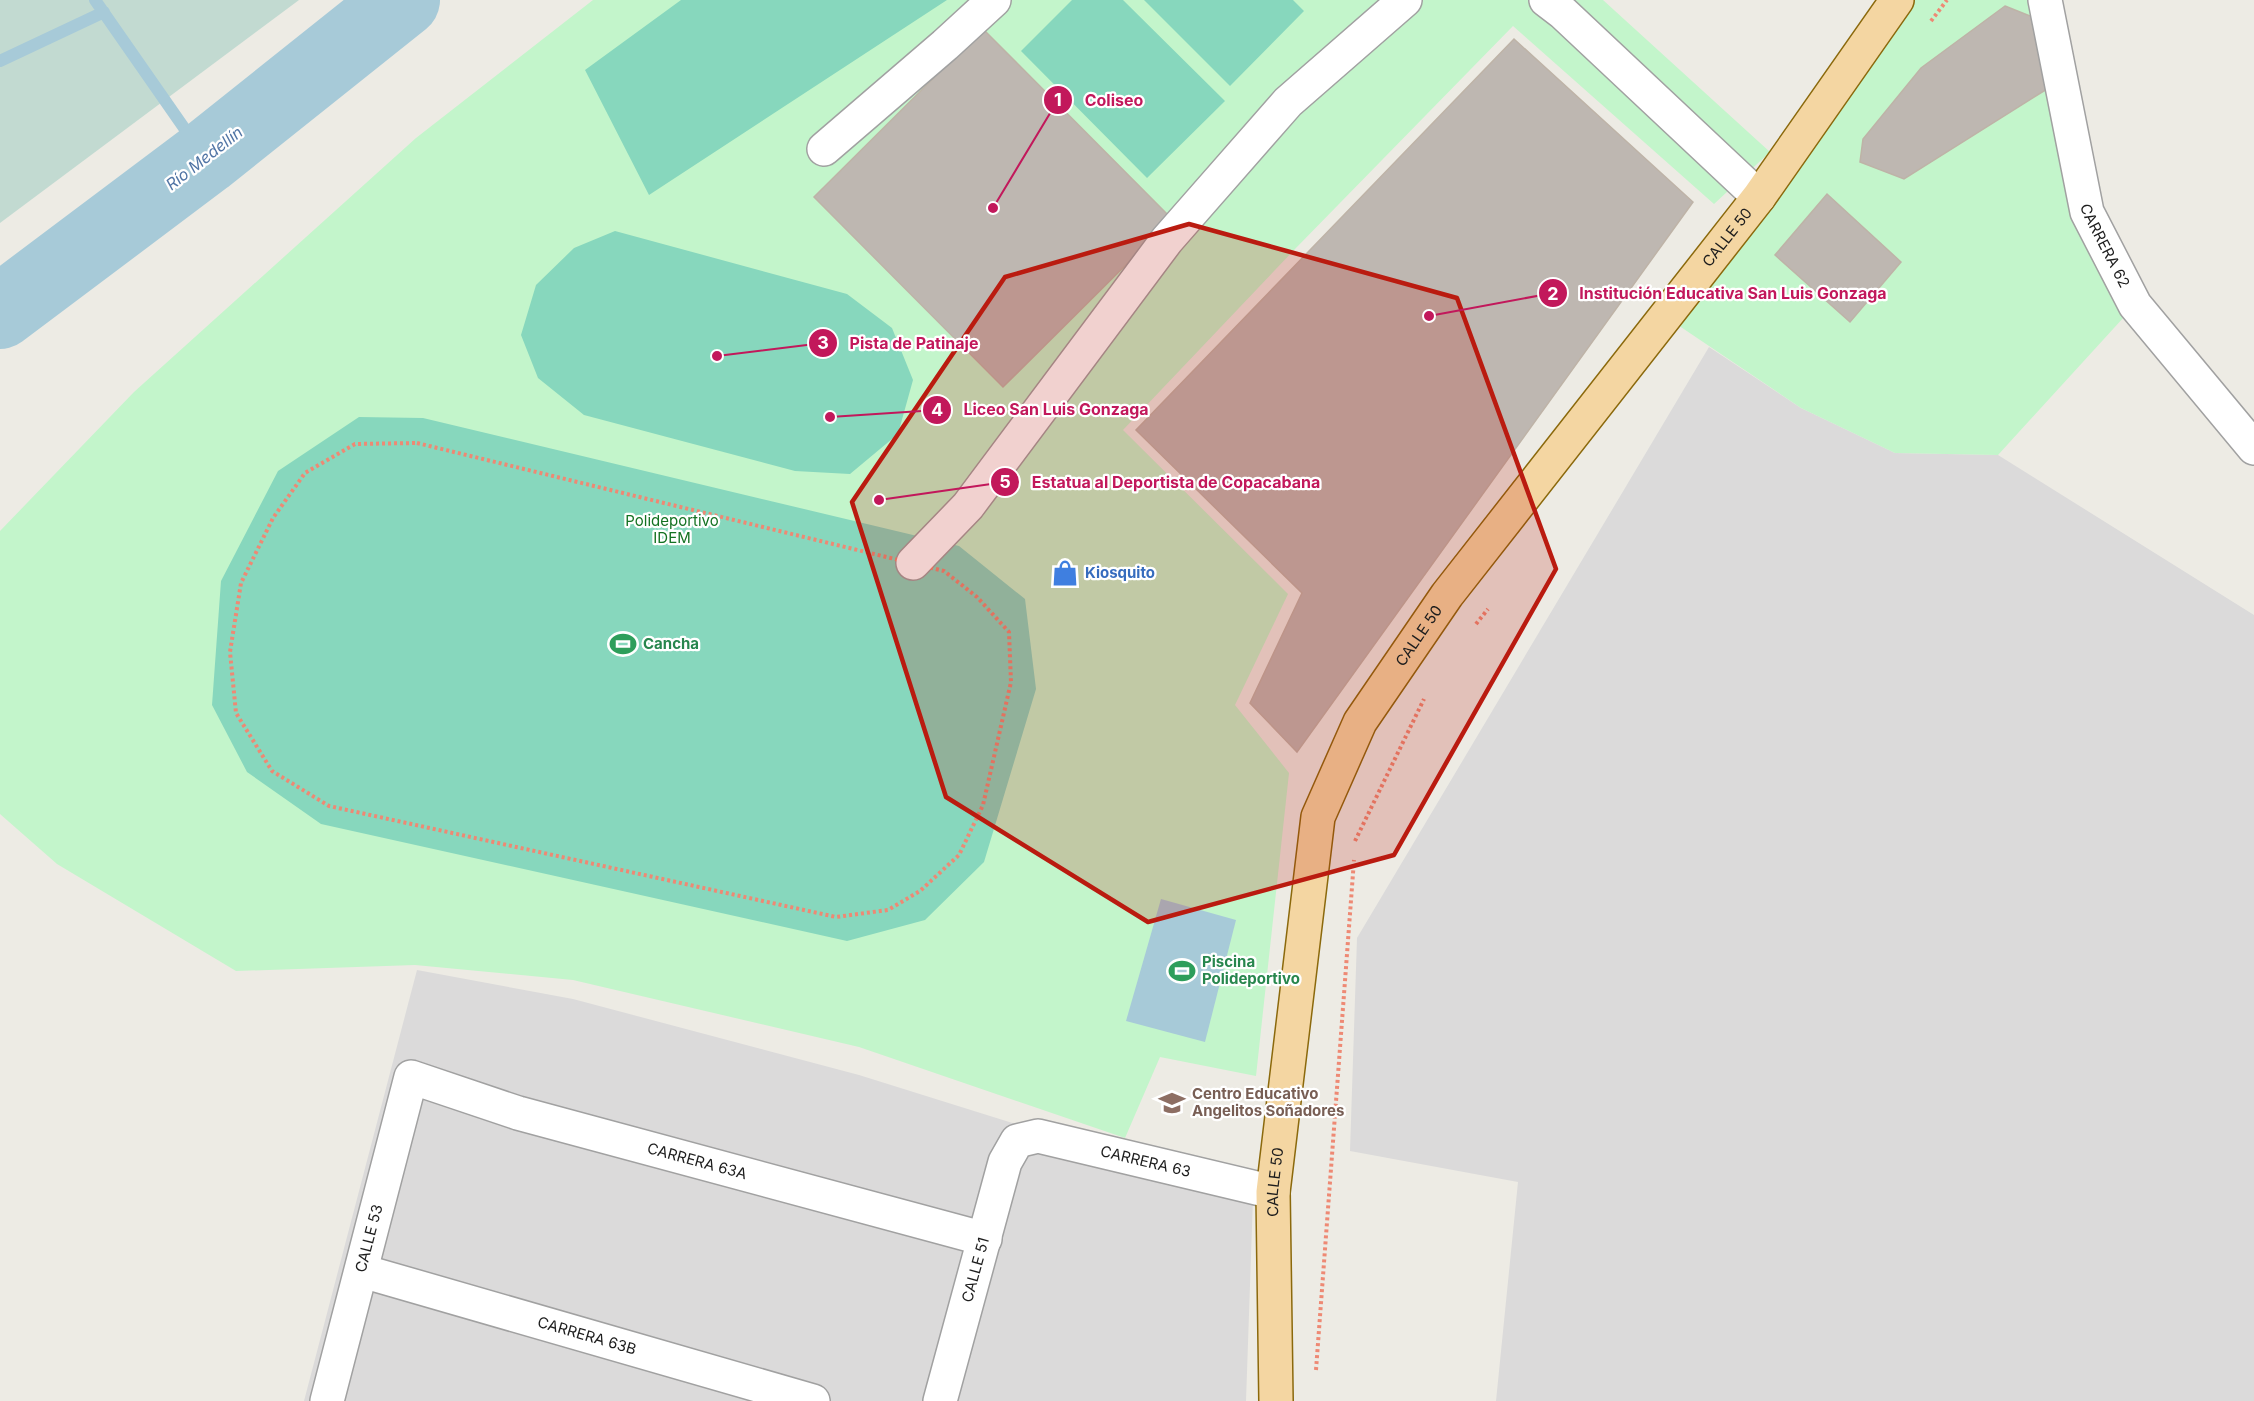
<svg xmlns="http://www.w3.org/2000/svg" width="2254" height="1401" font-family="Inter,sans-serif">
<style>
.residential{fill:#dbdada}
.wetland{fill:#c2dad1}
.park{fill:#c3f5cb}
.pitch{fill:#87d7bd}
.water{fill:#a7cad8}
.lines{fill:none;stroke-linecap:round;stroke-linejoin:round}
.stream{stroke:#a7cad8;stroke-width:12}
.river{stroke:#a7cad8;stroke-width:74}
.building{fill:#beb7b1;stroke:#beb3a7;stroke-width:1.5}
.minor-casing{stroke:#a1a1a1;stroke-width:36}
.major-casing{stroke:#8b690c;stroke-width:36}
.path{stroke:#ee8974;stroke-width:4;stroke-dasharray:3 3;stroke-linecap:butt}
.minor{stroke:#fff;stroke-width:33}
.major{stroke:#f4d6a2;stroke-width:33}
.marked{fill:#ba1b10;fill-opacity:0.2;stroke:#ba1b10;stroke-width:4.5;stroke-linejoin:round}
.labels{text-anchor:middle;stroke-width:4.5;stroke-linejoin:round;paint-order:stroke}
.street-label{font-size:15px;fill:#1d1d1d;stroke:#fff}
.park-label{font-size:15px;fill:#147222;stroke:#fff}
.shop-label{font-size:15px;font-weight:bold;fill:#366cbe;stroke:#fff;text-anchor:start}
.leisure-label{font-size:15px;font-weight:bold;fill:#27864d;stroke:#fff;text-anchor:start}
.education-label{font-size:15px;font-weight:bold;fill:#785e54;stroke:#fff;text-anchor:start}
.water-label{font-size:16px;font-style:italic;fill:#5175a5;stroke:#fff}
.leader{fill:none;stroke:#c2185b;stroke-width:2}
.callout-dot{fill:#c2185b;stroke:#fff;stroke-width:2}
.mark-label{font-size:18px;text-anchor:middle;font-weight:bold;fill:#fff}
.callout-label{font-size:16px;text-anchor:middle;font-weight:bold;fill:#c2185b;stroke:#fff;stroke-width:4.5;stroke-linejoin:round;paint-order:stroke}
</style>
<rect width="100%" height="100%" fill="#edebe4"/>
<path class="residential" d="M1709 347 1801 408 1895 453 1998 455 2254 615V1401H1496L1518 1182 1350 1151 1357 938Z
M417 970 573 999 859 1075 1253 1198 1246 1401H304Z"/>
<path class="wetland" d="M0 0H299L0 223Z"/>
<path class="park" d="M593 0H1603L1770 152 1714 204 1513 26 1295 249 1123 430 1288 594 1235 705 1289 773 1256 1076 1160 1057 1125 1138 859 1047 573 980 415 965 236 971 57 864 0 814V531L134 392 416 138Z
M1894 0H2045L2087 212 2135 305 1998 455 1895 453 1801 408 1660 313Z"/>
<path class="pitch" d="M681 0H947L649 195 585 70Z
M1072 0H1123L1225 101 1147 178 1021 51Z
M1144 0H1293L1304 11 1230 86Z
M615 231 847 294 892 328 913 380 898 434 850 474 795 471 584 415 538 378 521 335 536 285 574 248Z
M359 417 423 418 959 546 1025 599 1036 689 984 862 925 920 847 941 321 824 247 772 212 705 221 581 278 471Z"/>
<path class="water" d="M1161 899 1236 920 1205 1042 1126 1021Z"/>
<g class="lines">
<path class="stream" d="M95 0 205 158
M0 61 104 12"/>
<path class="river" d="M0 312 205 158 403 0"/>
</g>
<path class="building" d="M2005 6 2040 20 2047 89 1904 179 1860 162 1863 139 1921 68Z
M983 29 1172 219 1003 387 814 197Z
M1514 39 1693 202 1297 752 1250 703 1302 593 1136 430Z
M1827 194 1901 262 1850 322 1775 255Z"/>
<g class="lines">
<g class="minor-casing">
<g id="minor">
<path d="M1546 0 1563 13 1759 197"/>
<path id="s1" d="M2045 0 2087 212 2135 305 2254 448"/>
<path d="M824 149 945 45 994 0"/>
<path d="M913 563 968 506 1167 240 1288 102 1405 0"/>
<path id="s2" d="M362 1271 813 1401"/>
<path id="s3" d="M327 1401 411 1077 518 1113 985 1239"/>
<path id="s4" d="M940 1401 1005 1162 1017 1141 1038 1136 1273 1192"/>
</g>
</g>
<g class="major-casing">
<g id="major">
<path id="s5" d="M1276 1401 1273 1192 1318 817 1360 722 1447 595 1759 197 1897 0"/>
</g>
</g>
<path class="path" d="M1931 21 1947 0
M417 443 944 571 977 597 1009 632 1011 682 983 805 959 855 920 891 888 910 836 917 329 806 272 771 236 713 230 652 241 583 273 518 305 473 355 444Z
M1476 624 1488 609
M1355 841 1424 699
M1316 1370 1354 860"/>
<use href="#minor" class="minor"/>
<use href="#major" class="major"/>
</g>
<path class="marked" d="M1189 224 1457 298 1556 569 1394 855 1148 922 946 797 852 502 1005 277Z"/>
<defs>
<g id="shop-bare" transform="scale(2.07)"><path d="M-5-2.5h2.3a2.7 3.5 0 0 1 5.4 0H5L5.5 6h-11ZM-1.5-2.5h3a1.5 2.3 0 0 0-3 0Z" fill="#3f7fe0" stroke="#fff" stroke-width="2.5" paint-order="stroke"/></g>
<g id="stadium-bare" transform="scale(2.07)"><path d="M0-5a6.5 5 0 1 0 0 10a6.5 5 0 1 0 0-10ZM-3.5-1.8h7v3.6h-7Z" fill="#2e9e5b" stroke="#fff" stroke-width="2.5" paint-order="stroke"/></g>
<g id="school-bare" transform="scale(2.07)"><path d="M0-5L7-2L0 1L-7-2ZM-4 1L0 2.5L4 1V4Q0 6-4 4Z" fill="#8d6e63" stroke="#fff" stroke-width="2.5" paint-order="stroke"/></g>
</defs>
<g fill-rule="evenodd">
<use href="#shop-bare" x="1065" y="573"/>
<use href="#stadium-bare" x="623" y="644"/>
<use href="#stadium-bare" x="1182" y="971"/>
<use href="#school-bare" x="1172" y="1103"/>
</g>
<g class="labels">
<g class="street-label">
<text dy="5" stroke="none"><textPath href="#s5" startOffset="1299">CALLE 50</textPath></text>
<text dy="5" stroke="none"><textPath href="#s1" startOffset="254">CARRERA 62</textPath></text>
<text dy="5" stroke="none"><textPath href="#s5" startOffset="795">CALLE 50</textPath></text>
<text dy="5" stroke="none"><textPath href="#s3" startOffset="633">CARRERA 63A</textPath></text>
<text dy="5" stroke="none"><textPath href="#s4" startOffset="404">CARRERA 63</textPath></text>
<text dy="5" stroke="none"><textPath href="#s5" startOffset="219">CALLE 50</textPath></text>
<text dy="5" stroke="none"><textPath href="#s3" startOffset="168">CALLE 53</textPath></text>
<text dy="5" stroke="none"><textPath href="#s4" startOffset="136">CALLE 51</textPath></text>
<text dy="5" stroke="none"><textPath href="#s2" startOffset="234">CARRERA 63B</textPath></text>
</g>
<g class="park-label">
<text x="672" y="526">Polideportivo<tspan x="672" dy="17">IDEM</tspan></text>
</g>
<g class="shop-label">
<text x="1085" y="578">Kiosquito</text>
</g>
<g class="leisure-label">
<text x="643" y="649">Cancha</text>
<text x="1202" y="967">Piscina<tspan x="1202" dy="17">Polideportivo</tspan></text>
</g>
<g class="education-label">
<text x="1192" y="1099">Centro Educativo<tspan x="1192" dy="17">Angelitos Soñadores</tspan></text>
</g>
<g class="water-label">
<text transform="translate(204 158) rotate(-38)" y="6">Río Medellín</text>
</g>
</g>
<path class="leader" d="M993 208L1058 100M1429 316L1553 293M717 356L823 343M830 417L937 410M879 500L1005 482"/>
<g class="callout-dot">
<circle cx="993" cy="208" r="6"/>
<circle cx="1429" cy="316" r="6"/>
<circle cx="717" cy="356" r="6"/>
<circle cx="830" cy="417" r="6"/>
<circle cx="879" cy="500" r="6"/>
<circle cx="1058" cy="100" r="15"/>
<circle cx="1553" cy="293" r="15"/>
<circle cx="823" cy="343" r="15"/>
<circle cx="937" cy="410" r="15"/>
<circle cx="1005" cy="482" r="15"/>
</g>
<g class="mark-label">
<text x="1058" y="106">1</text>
<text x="1553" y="300">2</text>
<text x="823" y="349">3</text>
<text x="937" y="416">4</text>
<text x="1005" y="488">5</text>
</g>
<g class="callout-label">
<text x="1114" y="106">Coliseo</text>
<text x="1733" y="299">Institución Educativa San Luis Gonzaga</text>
<text x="914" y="349">Pista de Patinaje</text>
<text x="1056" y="415">Liceo San Luis Gonzaga</text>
<text x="1176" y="488">Estatua al Deportista de Copacabana</text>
</g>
</svg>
